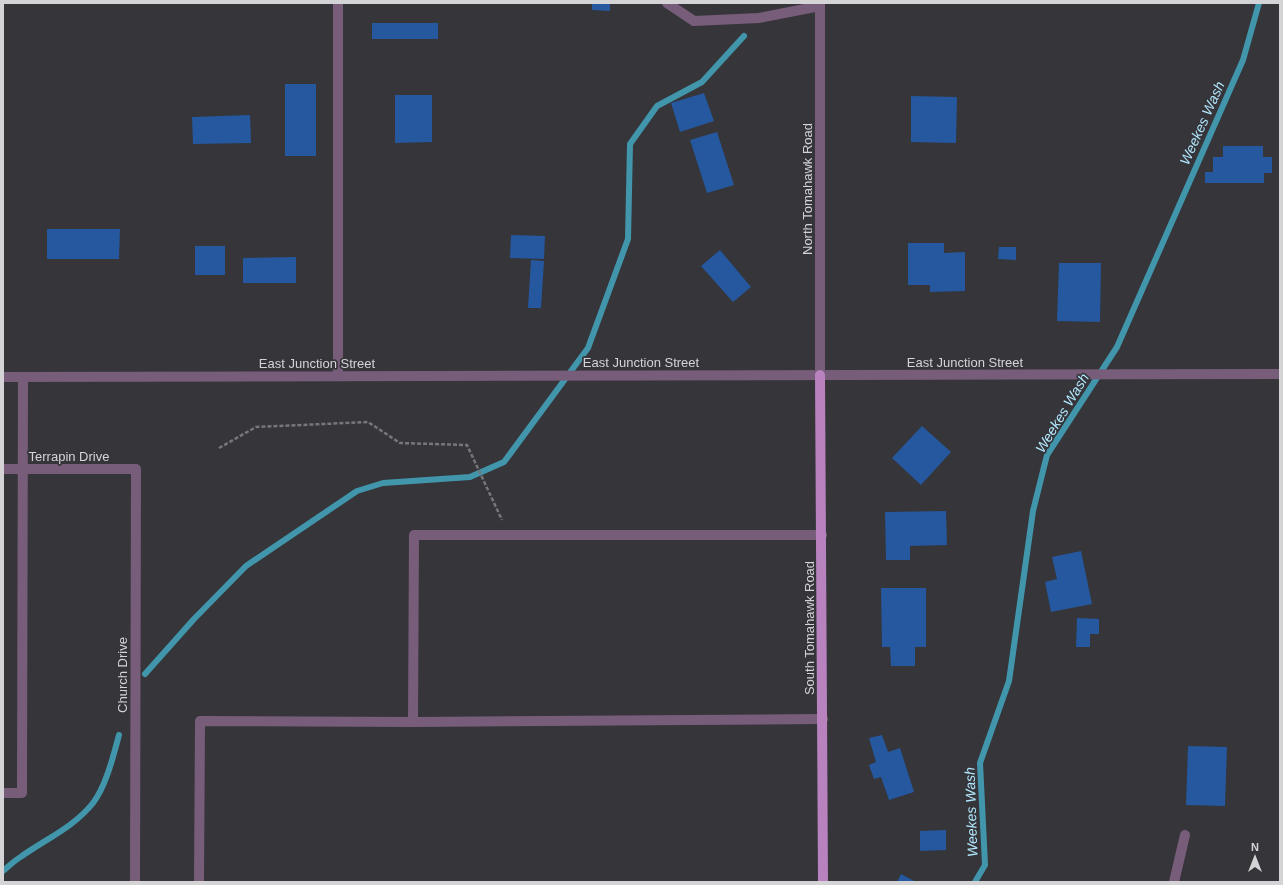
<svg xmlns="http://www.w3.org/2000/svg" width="1283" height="885" font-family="Arial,sans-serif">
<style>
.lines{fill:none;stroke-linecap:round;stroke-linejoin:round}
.stream{stroke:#4296ac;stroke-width:6}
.building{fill:#25589e}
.path{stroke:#77777b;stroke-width:2.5;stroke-dasharray:4 2;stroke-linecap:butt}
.minor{stroke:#785d7b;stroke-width:10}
.major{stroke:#b882bf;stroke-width:10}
.labels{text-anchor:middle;stroke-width:3.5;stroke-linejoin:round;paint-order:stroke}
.street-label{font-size:13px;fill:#d4d4d7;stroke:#35353a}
.water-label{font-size:14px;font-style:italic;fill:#b2e8fe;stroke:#35353a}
</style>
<rect width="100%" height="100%" fill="#35353a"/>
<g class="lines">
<path class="stream" d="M145 674 194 619 246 566 357 491 383 483 470 477 504 462 588 348 628 239 630 144 657 106 702 82 744 36
M3 871C9 866 15 860 22 856 46 839 74 827 93 803 106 786 113 757 119 735
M975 882 985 865 980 763 1009 681 1033 511 1047 455 1117 347 1243 60 1259 3"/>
</g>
<path class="building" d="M592 3H610V11L592 10Z
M372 23H438V39H372Z
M285 84H316V156H285Z
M704 93 714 121 680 132 671 103Z
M395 95H432V142L395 143Z
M911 96 957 97 956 143 911 142Z
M250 115 251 143 193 144 192 117Z
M717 132 734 185 707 193 690 140Z
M1223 146H1263V157H1272V173H1264V183H1205V172H1213V157H1223Z
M47 229H120L119 259H47Z
M511 235 545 236 544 259 510 258Z
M908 243H944V253L965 252V291L930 292V285H908Z
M195 246H225V275H195Z
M999 247H1016V260L998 259Z
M720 250 751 287 733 302 701 266Z
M296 257V283H243V258Z
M531 260 544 261 541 308H528Z
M1059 263H1101L1100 322 1057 321Z
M922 426 951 452 921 485 892 458Z
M946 511 947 545 910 546V560H886L885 512Z
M1081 551 1092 604 1051 612 1045 582 1057 579 1052 557Z
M881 588H926V647H915V666H891L890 647H882Z
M1077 618 1099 619V634H1090V647H1076Z
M882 735 888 752 900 748 914 792 889 800 881 777 874 779 869 765 876 762 869 738Z
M1188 746 1227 747 1225 806 1186 805Z
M946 830V850L920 851V831Z
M901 874 916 882H897Z"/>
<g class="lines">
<path class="path" d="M219 448 256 427 368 422 400 443 467 445 502 520"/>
<path class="minor" d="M338 3V376
M667 3 694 21 759 18 820 6
M820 3V375
M3 377 1280 374
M3 469H136L135 882
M413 722 414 535H822
M3 793H22L23 377
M199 882 200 721 413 722 823 719
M1174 882 1185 835"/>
<path class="major" d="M820 375 823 882"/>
</g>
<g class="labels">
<g class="street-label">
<text transform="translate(807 189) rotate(-90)" y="5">North Tomahawk Road</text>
<text x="641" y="367">East Junction Street</text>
<text x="965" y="367">East Junction Street</text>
<text x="317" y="368">East Junction Street</text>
<text x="69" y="461">Terrapin Drive</text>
<text transform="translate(809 628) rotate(-90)" y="5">South Tomahawk Road</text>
<text transform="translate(122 675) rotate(-90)" y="5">Church Drive</text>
</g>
<g class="water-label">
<text transform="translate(1202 123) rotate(-66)" y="5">Weekes Wash</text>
<text transform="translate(1062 413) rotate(-59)" y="5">Weekes Wash</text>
<text transform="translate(971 812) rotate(-92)" y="5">Weekes Wash</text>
</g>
</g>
<rect width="1283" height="885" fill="none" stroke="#d4d4d7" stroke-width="8"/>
<g transform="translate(1255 857)" stroke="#35353a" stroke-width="3" paint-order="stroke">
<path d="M0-3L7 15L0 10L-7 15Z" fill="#d4d4d7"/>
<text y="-6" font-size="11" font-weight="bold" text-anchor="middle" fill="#d4d4d7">N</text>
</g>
</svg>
